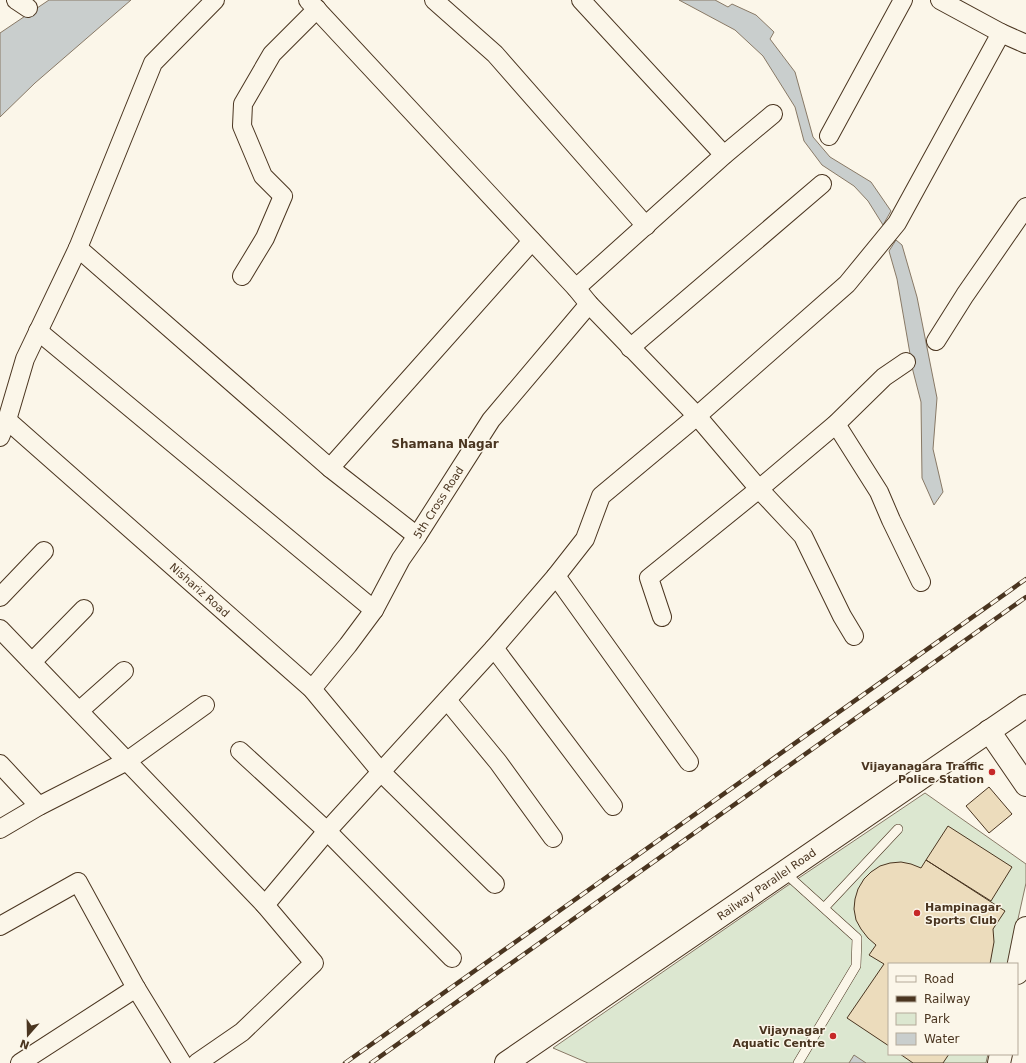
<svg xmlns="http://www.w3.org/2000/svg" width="1026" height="1063" font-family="'DejaVu Sans',sans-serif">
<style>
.green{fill:#dce7d0;stroke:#887966}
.water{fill:#c9cecd;stroke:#887966}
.building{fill:#ecdcbc;stroke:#4a3520}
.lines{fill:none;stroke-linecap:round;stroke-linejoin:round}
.lane-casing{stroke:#4a3520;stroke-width:10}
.street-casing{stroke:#4a3520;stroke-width:20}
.secondary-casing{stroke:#4a3520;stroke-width:24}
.lane{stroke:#fbf6e9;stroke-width:9}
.street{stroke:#fbf6e9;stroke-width:18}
.secondary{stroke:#fbf6e9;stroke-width:22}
.rail-casing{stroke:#4a3520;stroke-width:4.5}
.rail{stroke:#fbf6e9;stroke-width:3;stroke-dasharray:9;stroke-linecap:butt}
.poi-dot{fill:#c62828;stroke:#fbf6e9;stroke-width:1.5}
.labels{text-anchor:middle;stroke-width:3;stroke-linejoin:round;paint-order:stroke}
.street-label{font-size:11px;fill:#4a3520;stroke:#fbf6e9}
.poi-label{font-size:11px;font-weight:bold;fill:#4a3520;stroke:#fbf6e9;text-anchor:end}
.neighbourhood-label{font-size:12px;font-weight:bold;fill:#4a3520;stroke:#fbf6e9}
</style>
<rect width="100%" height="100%" fill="#fbf6e9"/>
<path class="green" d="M925 793 1026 864V883L1008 964H889V1054H988L986 1063H588L553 1048 784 888Z"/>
<path class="water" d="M49 0H131L35 83 0 117V33Z
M679 0H715L728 7 732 4 756 15 774 32 770 39 795 72 813 137 830 157 871 182 891 211 883 225 868 201 854 186 822 165 804 141 795 107 763 56 735 30Z
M896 240 902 245 917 297 937 398 933 449 943 492 934 505 922 478 921 402 913 371 897 279 889 251Z
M854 1055 866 1063H849Z"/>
<path class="building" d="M989 787 1012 814 989 833 966 806Z
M948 826 1012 867 991 901 926 860Z
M926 860 1005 911 993 929 994 942 990 964H889V1046L847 1018 884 964 869 955 876 945 868 938 861 929 856 920 854 909 855 899 858 889 864 879 871 872 880 866 890 863 901 862 911 864 921 868Z
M900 1054H949L943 1063H913Z"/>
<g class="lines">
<g class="lane-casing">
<path id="lane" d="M784 872 857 938 856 966 798 1063
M824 908 898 829"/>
</g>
<g class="street-casing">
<g id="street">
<path d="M16 0 28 8"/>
<path d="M308 0 576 288 589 304 697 416 759 489 803 536 842 616 854 636"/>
<path d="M434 0 495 54 646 226"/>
<path d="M581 0 724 155"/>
<path d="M1001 33 1026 44"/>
<path d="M829 136 903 0"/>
<path d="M78 248 330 468 532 241"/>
<path d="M242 276 265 238 283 196 263 176 242 126 243 104 272 54 317 9"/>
<path d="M576 288 724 155 773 114"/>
<path d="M38 331 374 610"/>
<path d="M936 341 965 295 1026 207"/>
<path d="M630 348 822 184"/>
<path id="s1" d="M7 420 312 689 381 772 495 884"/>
<path d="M836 424 879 492 891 520 921 582"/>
<path d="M0 437 7 420 25 359 78 248 153 63 215 0"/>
<path d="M330 468 417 536"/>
<path d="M556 576 689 762"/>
<path d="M0 597 44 551"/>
<path d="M662 617 649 578 759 489 836 424 884 377 906 362"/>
<path d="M0 629 265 905 314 963 242 1032 197 1063"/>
<path d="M494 648 613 806"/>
<path d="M32 662 84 609"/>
<path id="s2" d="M312 689 348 645 374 610 401 559 417 536 491 420 589 304"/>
<path d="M447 700 498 762 553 838"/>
<path d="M79 711 124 671"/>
<path d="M240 751 327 831 452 958"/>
<path d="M0 764 39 806"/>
<path d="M0 829 39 806 127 761 205 705"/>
<path d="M265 905 327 831 494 648 556 576 585 539 601 496 697 416 847 284 897 223 1001 33 940 0"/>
<path d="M0 926 78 882 136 988 182 1063"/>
<path d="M20 1063 136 988"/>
</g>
</g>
<g class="secondary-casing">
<g id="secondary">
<path d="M989 731 1026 785"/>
<path d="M1017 973 1026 928"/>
<path id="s3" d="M506 1063 1026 706"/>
<path d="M999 1063 1001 1054"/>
</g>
</g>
<use href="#lane" class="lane"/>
<use href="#street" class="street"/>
<use href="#secondary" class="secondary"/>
<g class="rail-casing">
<path id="rail" d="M345 1063 1026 579
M371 1063 1026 597"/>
</g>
<use href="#rail" class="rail"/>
</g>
<g class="poi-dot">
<circle cx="992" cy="772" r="4"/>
<circle cx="917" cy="913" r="4"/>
<circle cx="833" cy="1036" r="4"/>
</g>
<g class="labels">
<g class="street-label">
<text dy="4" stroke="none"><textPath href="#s2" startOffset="226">5th Cross Road</textPath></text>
<text dy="4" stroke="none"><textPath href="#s1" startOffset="257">Nishariz Road</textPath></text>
<text dy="4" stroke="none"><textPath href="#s3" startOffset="316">Railway Parallel Road</textPath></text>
</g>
<g class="poi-label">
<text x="984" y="770">Vijayanagara Traffic<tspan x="984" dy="13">Police Station</tspan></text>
<text x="925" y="911" text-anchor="start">Hampinagar<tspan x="925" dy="13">Sports Club</tspan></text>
<text x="825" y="1034">Vijaynagar<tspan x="825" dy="13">Aquatic Centre</tspan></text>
</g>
<g class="neighbourhood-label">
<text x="445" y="448">Shamana Nagar</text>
</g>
</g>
<rect x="888" y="963" width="130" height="92" fill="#fbf6e9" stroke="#b4a999"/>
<rect x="896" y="976" width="20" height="6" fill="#fbf6e9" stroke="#b4a999"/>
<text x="924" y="983" font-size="12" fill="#4a3520">Road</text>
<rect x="896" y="996" width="20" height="6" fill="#4a3520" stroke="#b4a999"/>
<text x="924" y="1003" font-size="12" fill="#4a3520">Railway</text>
<rect x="896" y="1013" width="20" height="12" fill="#dce7d0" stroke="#b4a999"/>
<text x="924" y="1023" font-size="12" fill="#4a3520">Park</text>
<rect x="896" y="1033" width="20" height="12" fill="#c9cecd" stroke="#b4a999"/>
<text x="924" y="1043" font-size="12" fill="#4a3520">Water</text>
<g transform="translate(28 1035) rotate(200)" stroke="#fbf6e9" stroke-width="3" paint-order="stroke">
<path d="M0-3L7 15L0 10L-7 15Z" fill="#4a3520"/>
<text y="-6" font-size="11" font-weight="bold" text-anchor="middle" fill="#4a3520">N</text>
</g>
</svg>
